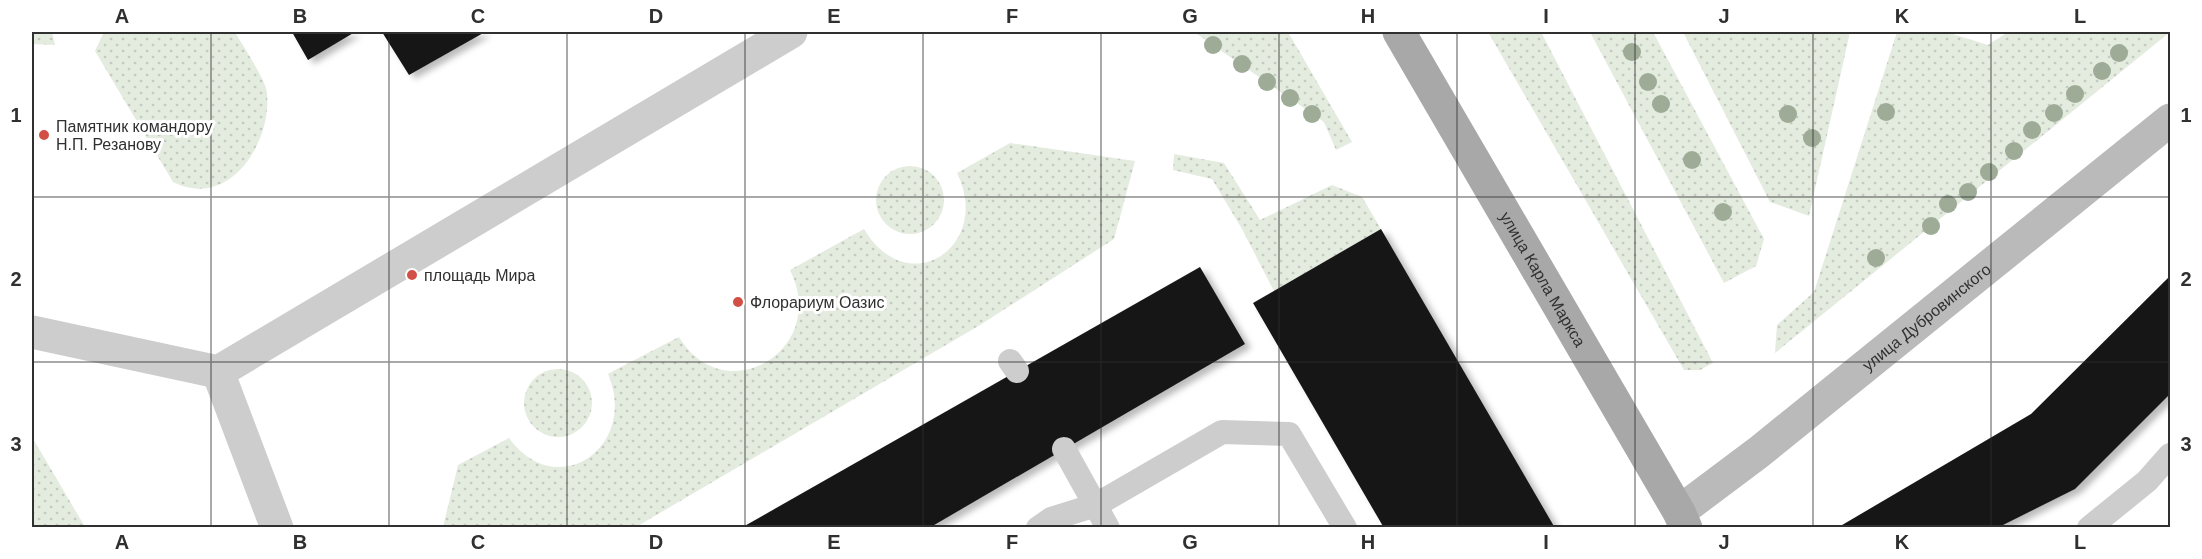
<svg xmlns="http://www.w3.org/2000/svg" width="2202" height="559" font-family="Arial,sans-serif">
<style>
.grass{fill:url(#grass-dots)}
.building{fill:#171717;filter:url(#shadow)}
.lines{fill:none;stroke-linecap:round;stroke-linejoin:round}
.service{stroke:#cdcdcd;stroke-width:24}
.pedestrian{stroke:#cdcdcd;stroke-width:33}
.secondary{stroke:#bababa;stroke-width:33}
.primary{stroke:#a8a8a8;stroke-width:33}
.tree{fill:#9eab97}
.grid{fill:none;stroke:#303030;stroke-width:1.5;stroke-opacity:0.55}
.poi-dot{fill:#d24f46;stroke:#fff;stroke-width:2}
.labels{text-anchor:middle;stroke-width:6;stroke-linejoin:round;paint-order:stroke}
.poi-label{font-size:16px;fill:#303030;stroke:#fff;text-anchor:start}
.street-label{font-size:16px;fill:#303030;stroke:#fff}
.neatline{fill:none;stroke:#303030;stroke-width:2}
.grid-label{font-size:20px;text-anchor:middle;font-weight:bold;fill:#303030}
</style>
<defs>
<pattern id="grass-dots" width="8" height="8" patternUnits="userSpaceOnUse" patternTransform="scale(1.5)"><rect width="8" height="8" fill="#e4ebdf"/><path d="M2 2h.1M6 6h.1" fill="none" stroke="#c4cac0" stroke-width="1.8" stroke-linecap="round"/></pattern>
<filter id="shadow"><feDropShadow dx="6" dy="4" stdDeviation="3" flood-color="#0004"/></filter>
</defs>
<rect width="100%" height="100%" fill="#fff"/>
<path class="grass" d="M32 32H52L55 45 32 44Z
M104 32H235C242 45 266 80 267 93 272 144 228 210 173 182L95 51Z
M1194 32H1288L1352 142 1336 150 1324 122Z
M1488 32H1541L1713 363 1700 370H1684Z
M1590 32H1653L1764 239 1756 266 1724 283Z
M1683 32H1850L1809 216 1770 202Z
M1897 32H1946L1988 45 2008 32H2170L1775 353 1777 325 1814 292Z
M1010 143 1135 161 1114 239 980 325 636 527H443L458 465 509 438C557 504 639 447 608 374L615 370 679 337C724 412 830 351 790 270L864 229C908 303 993 246 957 173Z
M1174 154 1224 163 1260 220 1332 185 1362 197 1381 229 1274 291 1242 229 1212 179 1173 170Z
M876 200a34 34 0 1 1 68 0a34 34 0 1 1-68 0Z
M524 403a34 34 0 1 1 68 0a34 34 0 1 1-68 0Z
M32 437 85 527H32Z"/>
<path class="building" d="M292 32H355L308 60Z
M382 32H485L409 75Z
M1381 229 1555 528H1384L1253 303Z
M1200 267 1245 344 929 528H741Z
M2170 276V394L2075 489 1997 528H1837L2031 414Z"/>
<g class="lines">
<path class="service" d="M1010 361 1017 371
M1064 449 1108 528
M1038 528 1051 519 1096 505 1222 432 1289 434 1345 528
M2089 528 2147 481 2170 455"/>
<path class="pedestrian" d="M32 332 218 372 277 528
M218 372 791 32"/>
<path class="secondary" id="s1" d="M1679 512 1759 452 2170 120"/>
<path class="primary" id="s2" d="M1399 32 1679 512 1686 528"/>
</g>
<g class="tree">
<circle cx="1213" cy="45" r="9"/>
<circle cx="1632" cy="52" r="9"/>
<circle cx="2119" cy="53" r="9"/>
<circle cx="1242" cy="64" r="9"/>
<circle cx="2102" cy="71" r="9"/>
<circle cx="1267" cy="82" r="9"/>
<circle cx="1648" cy="82" r="9"/>
<circle cx="2075" cy="94" r="9"/>
<circle cx="1290" cy="98" r="9"/>
<circle cx="1661" cy="104" r="9"/>
<circle cx="1886" cy="112" r="9"/>
<circle cx="2054" cy="113" r="9"/>
<circle cx="1312" cy="114" r="9"/>
<circle cx="1788" cy="114" r="9"/>
<circle cx="2032" cy="130" r="9"/>
<circle cx="1812" cy="138" r="9"/>
<circle cx="2014" cy="151" r="9"/>
<circle cx="1692" cy="160" r="9"/>
<circle cx="1989" cy="172" r="9"/>
<circle cx="1968" cy="192" r="9"/>
<circle cx="1948" cy="204" r="9"/>
<circle cx="1723" cy="212" r="9"/>
<circle cx="1931" cy="226" r="9"/>
<circle cx="1876" cy="258" r="9"/>
</g>
<path class="grid" d="M211 32V528M389 32V528M567 32V528M745 32V528M923 32V528M1101 32V528M1279 32V528M1457 32V528M1635 32V528M1813 32V528M1991 32V528M32 197H2170M32 362H2170"/>
<g class="poi-dot">
<circle cx="44" cy="135" r="6"/>
<circle cx="412" cy="275" r="6"/>
<circle cx="738" cy="302" r="6"/>
</g>
<g class="labels">
<g class="poi-label">
<text x="56" y="132">Памятник командору<tspan x="56" dy="18">Н.П. Резанову</tspan></text>
<text x="424" y="281">площадь Мира</text>
<text x="750" y="308">Флорариум Оазис</text>
</g>
<g class="street-label">
<text dy="6" stroke="none"><textPath href="#s2" startOffset="286">улица Карла Маркса</textPath></text>
<text dy="6" stroke="none"><textPath href="#s1" startOffset="315">улица Дубровинского</textPath></text>
</g>
</g>
<rect width="2202" height="559" fill="none" stroke="#ffffff" stroke-width="66"/>
<rect x="33" y="33" width="2136" height="493" class="neatline"/>
<g class="grid-label">
<text x="122" y="23">A</text>
<text x="300" y="23">B</text>
<text x="478" y="23">C</text>
<text x="656" y="23">D</text>
<text x="834" y="23">E</text>
<text x="1012" y="23">F</text>
<text x="1190" y="23">G</text>
<text x="1368" y="23">H</text>
<text x="1546" y="23">I</text>
<text x="1724" y="23">J</text>
<text x="1902" y="23">K</text>
<text x="2080" y="23">L</text>
<text x="16" y="122">1</text>
<text x="2186" y="122">1</text>
<text x="16" y="286">2</text>
<text x="2186" y="286">2</text>
<text x="16" y="451">3</text>
<text x="2186" y="451">3</text>
<text x="122" y="549">A</text>
<text x="300" y="549">B</text>
<text x="478" y="549">C</text>
<text x="656" y="549">D</text>
<text x="834" y="549">E</text>
<text x="1012" y="549">F</text>
<text x="1190" y="549">G</text>
<text x="1368" y="549">H</text>
<text x="1546" y="549">I</text>
<text x="1724" y="549">J</text>
<text x="1902" y="549">K</text>
<text x="2080" y="549">L</text>
</g>
</svg>
